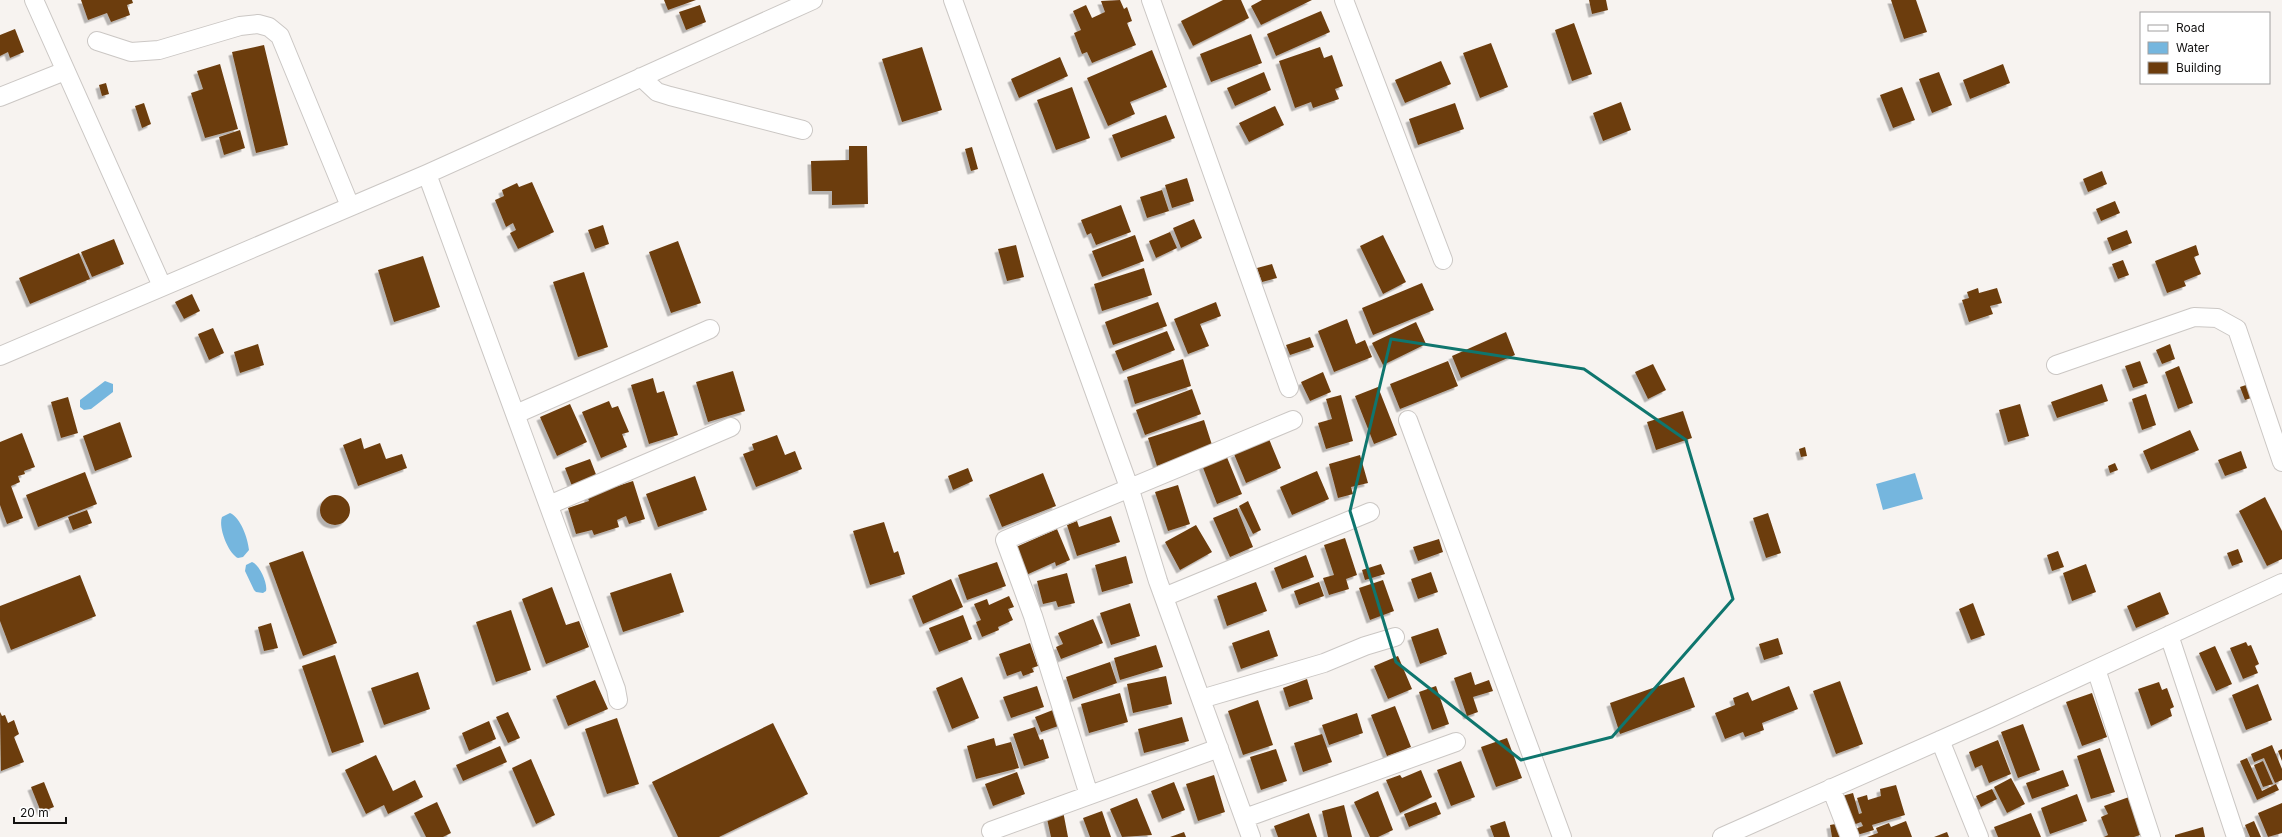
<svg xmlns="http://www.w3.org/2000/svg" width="2282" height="837" font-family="Inter,sans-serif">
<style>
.water{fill:#75b6de}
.building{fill:#6c3c0d;filter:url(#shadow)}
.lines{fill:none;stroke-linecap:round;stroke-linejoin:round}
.minor-casing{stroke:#cbc7c4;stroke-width:20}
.minor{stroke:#fff;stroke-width:18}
.marked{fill:none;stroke:#0f766e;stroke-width:3;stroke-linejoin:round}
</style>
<defs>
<filter id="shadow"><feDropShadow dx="-3.5" dy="3.5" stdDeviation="0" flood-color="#0004"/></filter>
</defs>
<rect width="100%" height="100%" fill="#f7f3f0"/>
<path class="water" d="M105 381 113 384V392L91 409 84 410 80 407V400Z
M1915 473 1923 499 1883 510 1876 484Z
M230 513C241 518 248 539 249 550L243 557 238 558C228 553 218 527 222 517Z
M252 562C259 564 268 583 266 591L263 593 256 592 254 590 245 571 246 565Z"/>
<path class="building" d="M81 0H132L133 3 127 5 130 15 111 22 107 13 88 20Z
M664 0H696L668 10Z
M1120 0 1124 9 1127 7 1132 21 1127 23 1136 45 1092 63 1087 52 1082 54 1074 33 1081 30 1073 11 1086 5 1092 18 1105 12 1101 1Z
M1223 0H1241L1249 18 1193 46 1181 21Z
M1262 0H1312L1261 25 1251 6Z
M1589 0H1606L1608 10 1592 14Z
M1891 0H1916L1927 32 1904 39Z
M700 5 706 22 686 30 679 12Z
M1321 11 1330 32 1276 56 1267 34Z
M1574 23 1592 74 1572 81 1555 30Z
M15 29 24 52 10 58 8 52 0 56V35Z
M1251 34 1262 63 1211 82 1200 54Z
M1491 43 1508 87 1480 98 1463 53Z
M264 45 288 145 256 153 232 52Z
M922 47 942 110 902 122 882 59Z
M1320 47 1324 58 1332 55 1343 86 1335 89 1339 99 1313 108 1311 102 1295 108 1279 61Z
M1152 50 1167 87 1130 102 1135 114 1108 126 1087 78Z
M1060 57 1068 76 1019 98 1011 79Z
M1441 61 1451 84 1405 103 1395 80Z
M220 64 238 129 205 138 191 93 203 89 197 71Z
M2003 64 2010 83 1970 99 1963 80Z
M1264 72 1271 90 1235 106 1227 88Z
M1939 72 1952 105 1932 113 1919 79Z
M106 83 109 94 102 96 99 85Z
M1072 87 1090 138 1056 150 1037 100Z
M1902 87 1915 120 1893 128 1880 95Z
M1621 102 1631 130 1603 141 1593 113Z
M144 103 151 124 142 128 135 106Z
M1455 103 1464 129 1418 145 1409 119Z
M1275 106 1284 125 1249 142 1239 123Z
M1166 115 1175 138 1121 158 1112 135Z
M240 130 245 148 224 155 219 137Z
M849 146H867L868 204 832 205V191H812L811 161 849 160Z
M972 147 978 169 971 171 965 149Z
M2102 171 2107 184 2088 192 2083 179Z
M1187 178 1194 201 1172 208 1165 185Z
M532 182 554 232 518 249 510 233 516 230 513 223 506 227 495 200 504 196 502 190 517 183 519 187Z
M1162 190 1169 211 1147 218 1140 197Z
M2115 201 2120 213 2101 221 2096 209Z
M1121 205 1131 232 1096 245 1091 233 1087 235 1081 220Z
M1194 219 1202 238 1181 248 1173 228Z
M603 225 609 244 595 249 588 230Z
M2127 230 2132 243 2112 251 2107 238Z
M1170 232 1177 248 1156 258 1149 241Z
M1135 235 1144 261 1102 277 1092 251Z
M1383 235 1406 282 1383 294 1360 246Z
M114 239 124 264 92 277 81 252Z
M678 241 701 303 671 313 649 252Z
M1016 245 1024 277 1007 281 998 249Z
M2196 245 2199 255 2194 257 2201 274 2184 281 2186 286 2167 293 2155 261Z
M79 253 90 279 30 304 19 278Z
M423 256 440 307 394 322 378 270Z
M2123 260 2129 275 2118 279 2112 264Z
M1272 264 1277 278 1262 282 1257 268Z
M1144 268 1152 295 1102 311 1094 284Z
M584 272 608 347 578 357 553 282Z
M1422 283 1434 310 1373 335 1362 308Z
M1978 288 1979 293 1997 288 2002 303 1990 306 1993 314 1969 322 1962 300 1969 298 1967 292Z
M192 294 200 311 184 319 175 302Z
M1158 302 1167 326 1113 345 1105 322Z
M1216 302 1221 316 1200 324 1209 346 1188 354 1174 319Z
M1347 319 1356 344 1365 340 1372 357 1334 372 1318 331Z
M1416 322 1426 344 1383 365 1372 343Z
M213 328 224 353 209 360 198 334Z
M1167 331 1175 350 1123 371 1115 351Z
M1506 332 1515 355 1461 378 1452 356Z
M1310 337 1314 347 1290 355 1286 345Z
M258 344 264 365 240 373 234 352Z
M2170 344 2175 359 2162 364 2156 350Z
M1183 359 1191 386 1135 404 1127 377Z
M1448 361 1458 386 1400 409 1390 384Z
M2140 361 2148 383 2133 388 2125 366Z
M1653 364 1666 390 1648 399 1635 372Z
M2179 366 2193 403 2178 409 2165 372Z
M733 371 745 411 708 422 696 382Z
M1323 372 1331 392 1310 401 1301 382Z
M653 378 657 393 664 391 678 435 649 444 631 385Z
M2102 384 2108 401 2057 418 2051 402Z
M2246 385 2251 398 2245 400 2240 387Z
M1378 387 1397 435 1374 444 1355 396Z
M1192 389 1201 414 1145 435 1136 410Z
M2146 394 2156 425 2142 430 2132 399Z
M1341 395 1353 441 1326 449 1318 423 1332 419 1326 399Z
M68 397 78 433 61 438 51 402Z
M609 401 612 408 618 406 629 432 622 434 627 447 601 458 582 412Z
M570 404 587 442 557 456 540 417Z
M2020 404 2029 436 2008 442 1999 410Z
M1683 411 1692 438 1656 450 1647 422Z
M1204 420 1213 448 1157 466 1148 438Z
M120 422 132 457 95 471 83 436Z
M2190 430 2199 450 2151 470 2143 451Z
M22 433 35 467 24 471 25 474 18 476 20 482 11 486 23 518 7 524 0 505V442Z
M777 435 785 455 795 451 802 469 756 487 743 454 754 450 752 444Z
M361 438 364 449 380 443 386 459 402 454 407 468 358 486 343 445Z
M1269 439 1281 468 1246 483 1234 454Z
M1805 447 1807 456 1801 457 1799 449Z
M2241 451 2247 468 2225 476 2218 460Z
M1226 455 1242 494 1217 504 1202 465Z
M1360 455 1368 483 1351 487 1353 494 1338 498 1329 464Z
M590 459 597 477 572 486 565 468Z
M2115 463 2118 470 2110 473 2108 466Z
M968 468 973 481 953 490 948 476Z
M1317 471 1329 499 1292 515 1280 487Z
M85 472 97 504 38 527 26 495Z
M1043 473 1056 506 1002 527 989 495Z
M695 476 707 510 658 527 646 494Z
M633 481 645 519 629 524 626 516 617 520 619 527 594 535 592 530 576 534 568 508 589 501 587 496Z
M1178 485 1190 524 1168 531 1155 492Z
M320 510a15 15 0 1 1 30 0a15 15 0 1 1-30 0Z
M2265 497 2282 531V559L2267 566 2239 511Z
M1248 501 1261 530 1253 534 1239 506Z
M1237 508 1253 547 1230 557 1213 518Z
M87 510 92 523 73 530 68 517Z
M1768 513 1781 553 1766 558 1753 518Z
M1111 516 1120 542 1077 556 1067 525 1077 521 1079 527Z
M884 522 894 553 898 551 905 574 870 585 853 531Z
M1196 525 1212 552 1180 570 1165 542Z
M1057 529 1070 560 1056 566 1055 562 1026 575 1014 548Z
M1345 538 1357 575 1346 579 1349 589 1329 595 1323 578 1334 575 1324 545Z
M1439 539 1443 552 1418 561 1413 547Z
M2238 549 2243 562 2232 566 2227 553Z
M303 551 337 643 303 656 269 563Z
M2058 551 2064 567 2052 571 2047 555Z
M1306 555 1314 577 1282 589 1274 568Z
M1126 556 1133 583 1102 592 1095 565Z
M997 562 1006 586 967 600 958 575Z
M1381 564 1385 574 1365 580 1362 570Z
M2086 564 2096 592 2072 601 2063 573Z
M1431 572 1438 592 1418 599 1411 579Z
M671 573 684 612 623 632 610 593Z
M1067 573 1075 603 1058 607 1056 601 1043 604 1037 581Z
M80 575 96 616 11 650 0 621V606Z
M951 579 963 607 923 624 912 596Z
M1383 580 1394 611 1370 620 1359 588Z
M1256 582 1267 611 1227 626 1217 596Z
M1319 582 1324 596 1299 605 1294 591Z
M552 587 566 625 579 621 589 647 546 664 522 599Z
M2160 592 2169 614 2136 628 2127 606Z
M1009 596 1014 607 1008 609 1013 620 998 627 999 630 982 637 976 622 981 620 974 604 987 599 989 605Z
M1130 603 1140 636 1111 645 1100 613Z
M1973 603 1985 635 1971 640 1959 609Z
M511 610 531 670 496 682 476 622Z
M963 615 972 639 939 652 929 628Z
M1093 619 1103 643 1061 659 1056 647 1063 644 1058 633Z
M271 623 278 648 264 651 258 627Z
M1438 628 1447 654 1420 664 1411 637Z
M1269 630 1278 656 1241 669 1232 643Z
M1778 638 1783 654 1764 660 1759 644Z
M2246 642 2248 646 2251 645 2259 664 2255 666 2258 673 2243 679 2230 648Z
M1030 643 1038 666 1032 668 1034 672 1023 676 1021 671 1007 676 999 654Z
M1156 645 1163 667 1120 680 1114 658Z
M2215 646 2232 684 2216 691 2199 653Z
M335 655 364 742 332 753 302 666Z
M1398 656 1412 689 1388 699 1374 666Z
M1110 662 1117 683 1073 699 1066 677Z
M418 672 430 709 384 725 371 688Z
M1471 672 1475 685 1489 680 1493 691 1473 697 1478 712 1467 716 1454 678Z
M1166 676 1172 704 1133 713 1127 684Z
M962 677 979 718 952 729 936 688Z
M1684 677 1695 707 1620 734 1610 703Z
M1307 679 1313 699 1289 707 1283 688Z
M595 680 608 709 568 726 556 696Z
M1840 681 1863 744 1836 754 1813 691Z
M2159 682 2162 690 2167 688 2174 707 2170 709 2172 716 2151 726 2138 689Z
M2258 684 2272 720 2246 730 2232 695Z
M1037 686 1044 707 1011 718 1003 697Z
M1436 686 1449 724 1432 730 1419 692Z
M1789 686 1798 709 1762 723 1764 730 1745 737 1743 732 1725 739 1715 713 1735 705 1733 698 1748 692 1752 701Z
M1120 693 1128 722 1089 733 1081 704Z
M2092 693 2107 737 2082 746 2066 702Z
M1258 700 1273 745 1243 755 1228 711Z
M1395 706 1411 747 1387 756 1371 715Z
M1058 708 1064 724 1041 732 1035 717Z
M0 712 2 716 5 715 8 723 14 720 19 734 14 737 24 762 1 771Z
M508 712 520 738 508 743 496 717Z
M1357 713 1363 733 1329 745 1322 725Z
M1182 717 1189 741 1144 753 1138 729Z
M617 718 639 784 607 794 585 729Z
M489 721 496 739 469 751 462 733Z
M773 723 808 794 719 837H678L652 782Z
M2023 724 2040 770 2018 778 2001 732Z
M1035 727 1040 740 1043 739 1049 758 1024 766 1013 734Z
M1322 734 1332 762 1303 772 1294 743Z
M994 738 996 746 1011 742 1019 768 976 779 967 746Z
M1507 738 1522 778 1496 787 1481 747Z
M1998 740 2011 774 1989 783 1982 765 1975 768 1969 752Z
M2272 745 2282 769V780L2275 783 2264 758 2254 762 2251 754Z
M500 746 507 762 463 781 456 765Z
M2100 748 2115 792 2091 799 2077 756Z
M1276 749 1287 781 1261 790 1250 757Z
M2282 749V761L2278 751Z
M376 755 393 791 415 780 423 797 388 814 384 805 366 814 345 770Z
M2247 758 2262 791 2276 784 2279 790 2257 800 2240 761Z
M531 759 555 815 536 824 512 768Z
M1461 761 1475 797 1451 806 1437 770Z
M2263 761 2273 784 2263 787 2254 765Z
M1421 770 1432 797 1400 813 1386 780 1400 775 1402 778Z
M2063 770 2069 786 2032 799 2026 783Z
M1017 772 1025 794 993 806 985 784Z
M1214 775 1225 812 1198 821 1186 784Z
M2011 778 2025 804 2007 813 1994 787Z
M44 782 54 807 41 812 31 787Z
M1174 782 1185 810 1162 819 1151 791Z
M1896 785 1905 815 1872 825 1874 830 1857 835 1855 829 1863 826 1861 822 1853 825 1842 796 1853 793 1859 814 1862 813 1857 798 1867 795 1868 800 1881 796 1880 789Z
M1992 789 1997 799 1981 807 1976 796Z
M1378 791 1393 830 1378 837H1370L1354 802Z
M2077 794 2087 821 2050 834 2041 808Z
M2129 797 2143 834 2134 837H2104L2108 835 2101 817 2108 814 2104 806Z
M1137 798 1152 835 1122 837 1110 809Z
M437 802 451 833 443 837H426L414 813Z
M1436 802 1441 814 1409 827 1404 814Z
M2282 803V833L2268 837 2258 813Z
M1344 805 1352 837H1328L1322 811Z
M1063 811 1068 837H1051L1046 814Z
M1102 811 1111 837H1090L1083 818Z
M1309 813 1317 837H1278L1274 826Z
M2031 813 2041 837H1998L1994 827Z
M1505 821 1510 837H1494L1490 826Z
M1906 821 1912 837H1867L1878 833 1876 828 1889 823 1891 827Z
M2254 821 2261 837H2250L2245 825Z
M1841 823 1844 837H1832L1830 825Z
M2203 827 2205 837H2175V835Z
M1184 832 1186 837H1170Z
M1947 832 1949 837H1934Z"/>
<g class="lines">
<g class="minor-casing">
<path id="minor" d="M34 0 162 286
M953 0 1130 490 1158 581 1251 837
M1151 0 1289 388
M1344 0 1443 260
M97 41 131 52 159 50 240 26 258 24 269 27 280 36 350 206
M641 77 657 92 670 96 803 130
M0 97 65 71
M427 174 616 689 618 700
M0 356 427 174 813 0
M2056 365 2194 317 2217 318 2237 329 2282 462
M516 414 710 329
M1408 420 1562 837
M549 505 731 427
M1164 597 1370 512
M2169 635 2236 837
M2096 669 2151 837
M1201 699 1324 663 1365 646 1395 637
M1940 740 1979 837
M1831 788 1850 837
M1089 795 1033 616 1005 540 1293 420
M1245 818 1456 742
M991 831 1219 748
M1722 837 1988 719 2282 583"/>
</g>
<use href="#minor" class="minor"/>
</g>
<path class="marked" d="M1391 339 1584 369 1686 440 1733 599 1612 737 1521 760 1396 662 1350 511Z"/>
<rect x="2140" y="12" width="130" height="72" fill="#ffffff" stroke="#a1a0a0"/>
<rect x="2148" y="25" width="20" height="6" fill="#ffffff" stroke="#a1a0a0"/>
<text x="2176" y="32" font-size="12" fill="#131211">Road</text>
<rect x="2148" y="42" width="20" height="12" fill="#75b6de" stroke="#a1a0a0"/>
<text x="2176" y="52" font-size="12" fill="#131211">Water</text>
<rect x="2148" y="62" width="20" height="12" fill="#6c3c0d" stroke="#a1a0a0"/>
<text x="2176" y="72" font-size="12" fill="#131211">Building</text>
<path d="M14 817v6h52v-6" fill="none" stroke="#131211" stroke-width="2"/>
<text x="20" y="817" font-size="12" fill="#131211" stroke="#ffffff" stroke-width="3" paint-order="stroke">20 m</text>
</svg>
